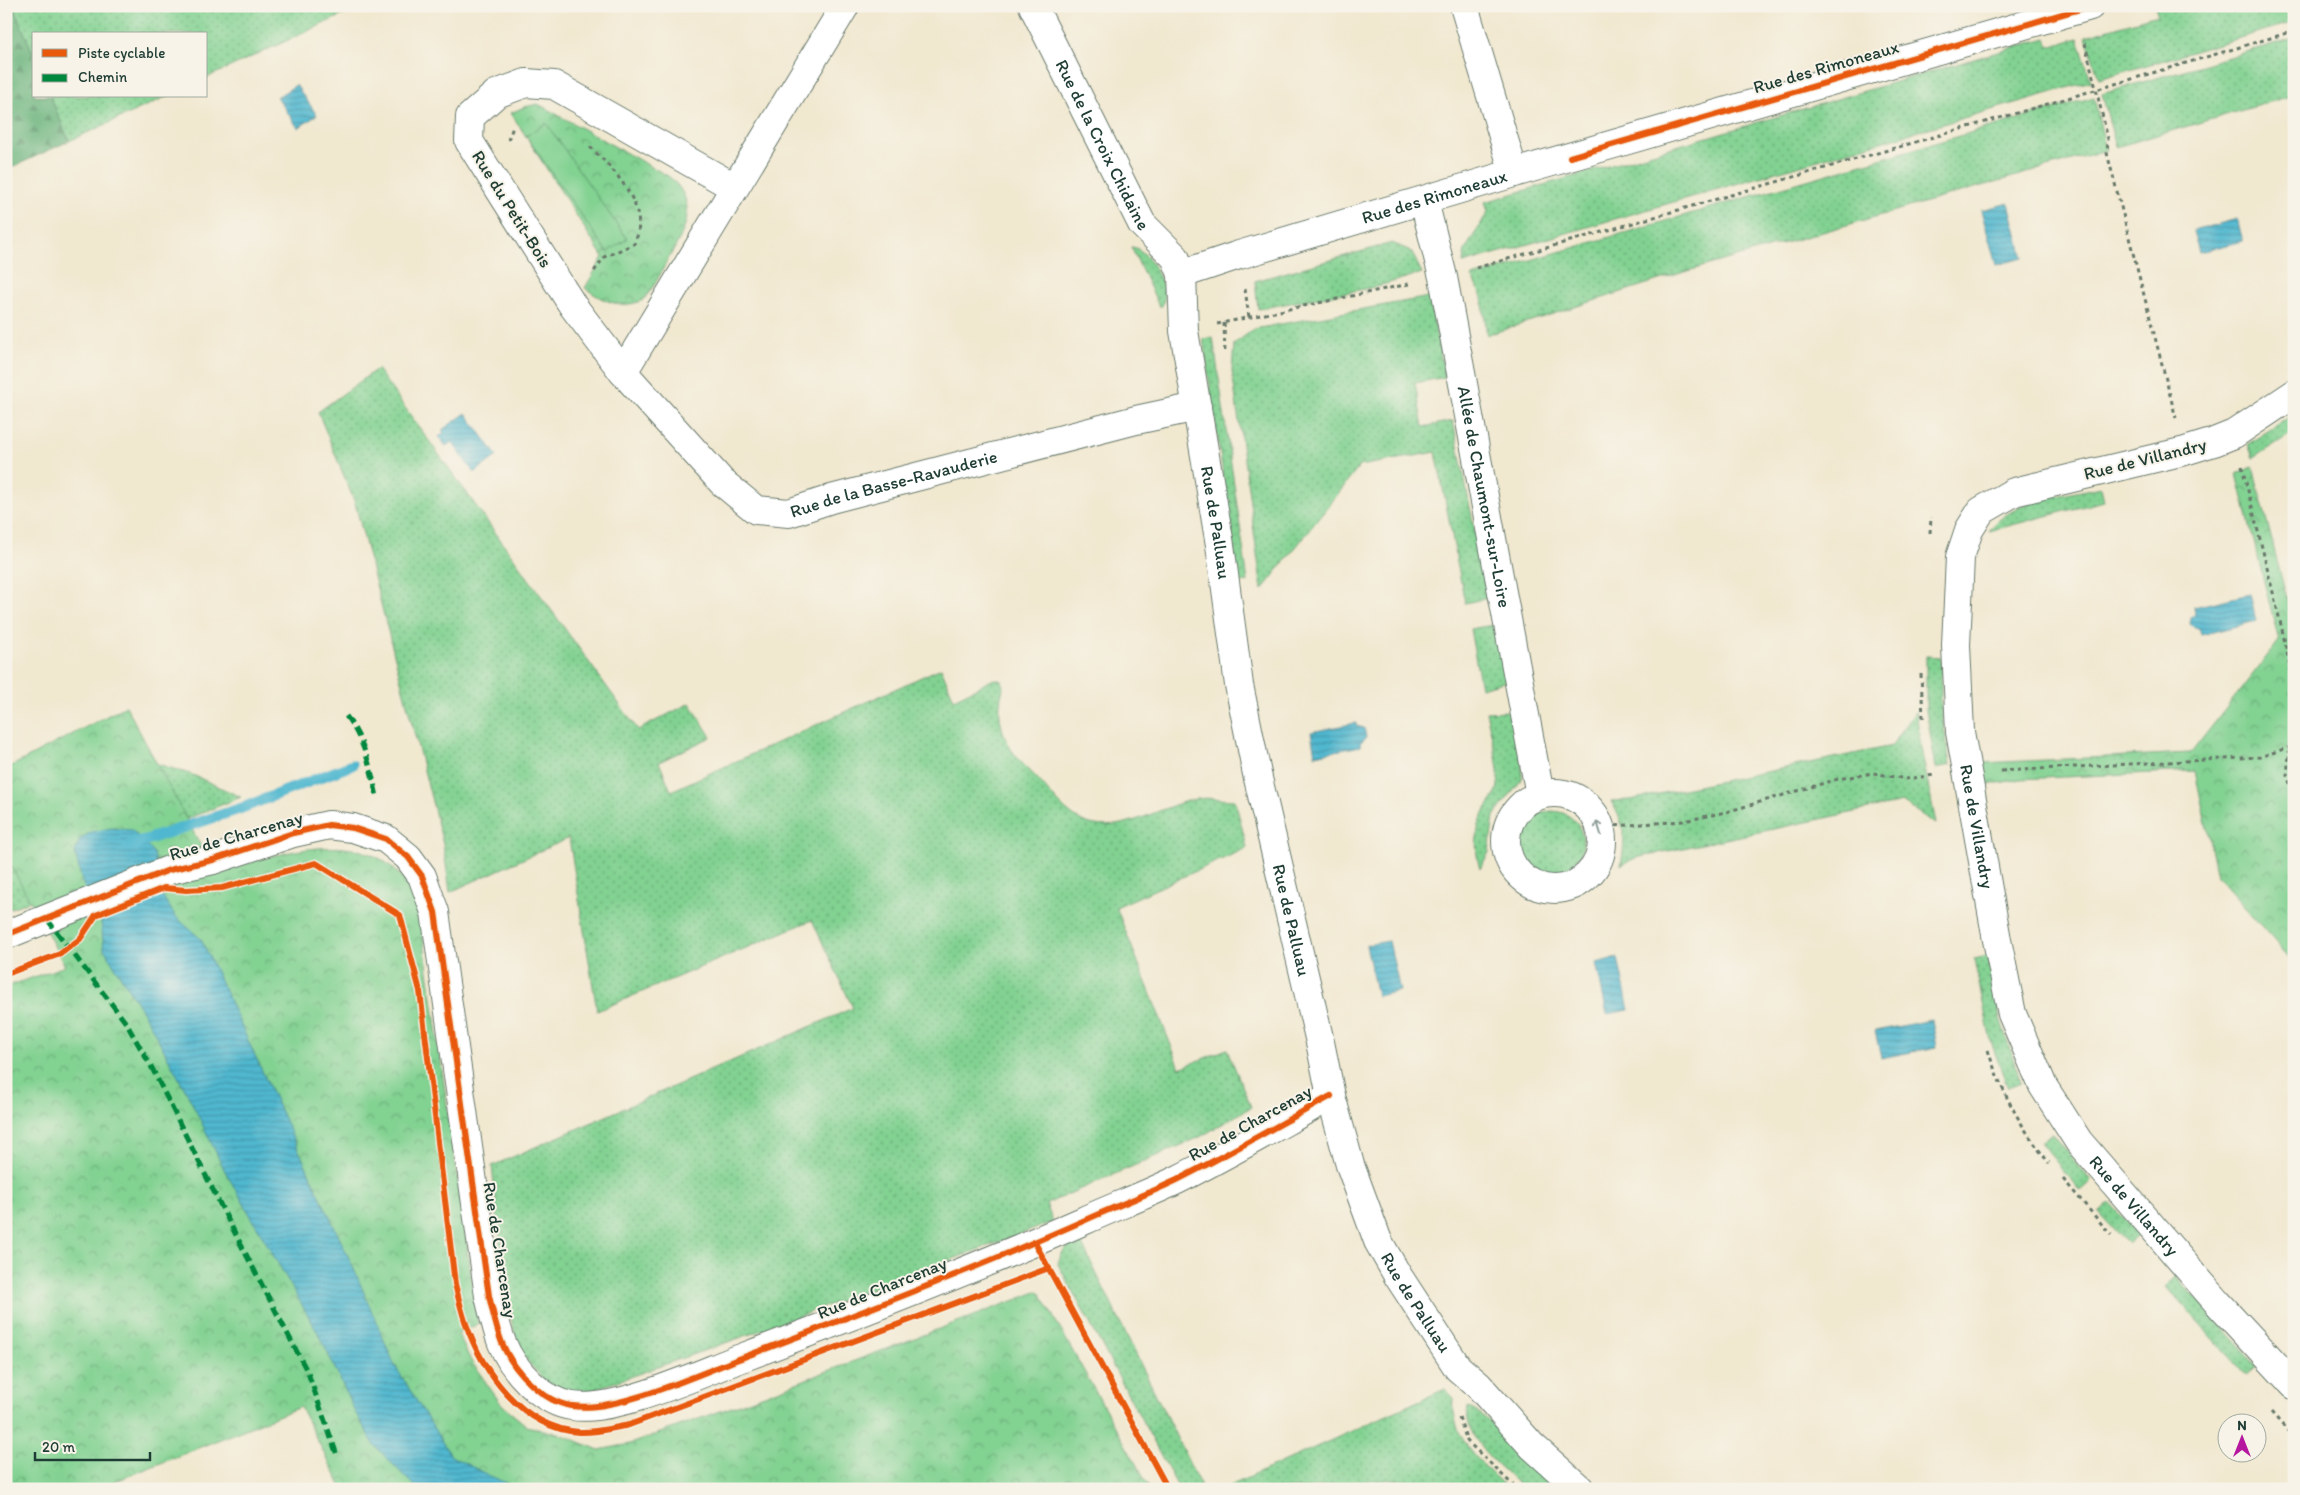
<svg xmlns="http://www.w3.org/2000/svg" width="2300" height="1495" font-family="Itim,sans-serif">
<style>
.grass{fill:url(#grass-dots);stroke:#508863}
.forest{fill:url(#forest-firs);stroke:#447858}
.park{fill:url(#park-crowns);stroke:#508863}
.pitch{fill:#82d292;stroke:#508863}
.water{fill:url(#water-rules);stroke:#387a82}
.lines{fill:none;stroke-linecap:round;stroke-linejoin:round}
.stream{stroke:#50b7cf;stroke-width:11}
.minor-casing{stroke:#68796b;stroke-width:30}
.path{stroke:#68796b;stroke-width:3;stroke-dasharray:4 4;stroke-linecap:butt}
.minor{stroke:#fff;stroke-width:28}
.quiet{stroke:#00873e;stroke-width:5;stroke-dasharray:10 5;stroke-linecap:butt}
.cycleway-casing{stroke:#f7f3e8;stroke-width:9}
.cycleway{stroke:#e8590c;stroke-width:6}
.oneway{stroke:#8f9e9a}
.labels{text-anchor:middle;stroke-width:4;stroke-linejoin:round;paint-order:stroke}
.street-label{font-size:18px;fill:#1f3d34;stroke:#f7f3e8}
</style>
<defs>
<pattern id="grass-dots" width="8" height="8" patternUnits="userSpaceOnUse" patternTransform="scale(1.25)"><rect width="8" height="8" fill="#82d292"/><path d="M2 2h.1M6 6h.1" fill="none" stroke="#6aac78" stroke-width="1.8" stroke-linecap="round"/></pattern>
<pattern id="forest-firs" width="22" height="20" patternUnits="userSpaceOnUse" patternTransform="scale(1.25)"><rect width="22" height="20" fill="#69b47c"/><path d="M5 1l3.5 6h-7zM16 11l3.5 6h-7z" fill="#569466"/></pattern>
<pattern id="park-crowns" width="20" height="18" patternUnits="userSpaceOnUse" patternTransform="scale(1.25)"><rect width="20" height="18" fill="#82d292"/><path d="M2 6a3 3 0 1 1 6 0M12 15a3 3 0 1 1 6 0" fill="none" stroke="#6aac78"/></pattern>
<pattern id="water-rules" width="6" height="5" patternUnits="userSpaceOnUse" patternTransform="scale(1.25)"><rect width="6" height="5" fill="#50b7cf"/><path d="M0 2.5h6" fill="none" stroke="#4296a9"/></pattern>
</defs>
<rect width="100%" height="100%" fill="#f7f3e8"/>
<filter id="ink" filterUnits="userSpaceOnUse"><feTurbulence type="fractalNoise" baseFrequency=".02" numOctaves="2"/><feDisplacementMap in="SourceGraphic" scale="10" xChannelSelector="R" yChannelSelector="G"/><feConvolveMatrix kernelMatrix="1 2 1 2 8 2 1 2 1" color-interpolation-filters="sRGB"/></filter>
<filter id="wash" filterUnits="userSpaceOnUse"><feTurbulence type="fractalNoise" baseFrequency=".0096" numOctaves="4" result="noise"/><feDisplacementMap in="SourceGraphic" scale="20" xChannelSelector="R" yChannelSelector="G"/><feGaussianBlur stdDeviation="1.12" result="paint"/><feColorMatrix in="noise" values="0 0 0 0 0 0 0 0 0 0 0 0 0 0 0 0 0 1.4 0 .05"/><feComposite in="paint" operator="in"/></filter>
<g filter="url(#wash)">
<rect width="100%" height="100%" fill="#f1e8d0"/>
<path class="grass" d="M13 6H362L206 78V34H34V56Z
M2159 6H2294V22L2099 79 2086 36 2157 15 2156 7Z
M2046 38 2049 47 2078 38 2091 81 1463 263 1465 250 1488 212 1485 202Z
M2294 38V95L2116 147 2102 94Z
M50 96H168L69 141Z
M2094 97 2106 150 1681 273 1487 335 1482 297 1472 277Z
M1392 243 1411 251 1422 273 1375 287 1258 309 1255 281Z
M1131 247C1146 247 1161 277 1164 290 1165 296 1164 301 1162 306H1159Z
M1429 297 1445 377 1415 383 1423 427 1453 421 1488 598 1465 603 1436 452 1360 466 1262 590 1232 371 1234 344 1254 329Z
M1213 337 1248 582 1239 583 1203 339Z
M377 369 638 730 690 703 711 737 659 762 671 791 941 668 954 699 994 679 1002 681 1004 686C993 716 1004 747 1027 768 1043 783 1055 802 1072 815 1111 844 1157 806 1196 799 1208 797 1223 800 1235 800L1247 848 1116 907 1180 1068 1227 1049 1251 1107 1200 1137 1046 1204 1053 1222 759 1331 587 1392 561 1391 543 1379 522 1355 513 1328 504 1275 492 1166 853 1008 812 920 597 1011 569 838 450 892 443 844 355 503 318 412Z
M2294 414V432L2253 458 2248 444Z
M2101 487 2104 501 1989 531C2010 500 2066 495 2101 487Z
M1493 625 1507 681 1481 688 1470 629Z
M1926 656 1941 657V708L1950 765 1936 768 1926 710Z
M1510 711 1522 763V779L1494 816 1489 852 1480 869C1474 849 1475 828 1486 809 1491 801 1497 795 1498 785 1501 770 1490 730 1486 712Z
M1916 711 1921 748 1936 824 1902 802 1635 858 1621 865C1626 837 1625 825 1611 801L1630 800 1892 746Z
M116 751 193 775 241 797 159 830 61 889 6 910V791Z
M1521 842a31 31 0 1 1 62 0a31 31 0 1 1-62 0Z
M1988 956 2000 1018 2021 1083 2008 1088 1991 1042 1974 959Z
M2053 1134 2091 1181 2080 1191 2040 1142Z
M2110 1203 2139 1235 2128 1245 2099 1213Z
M1080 1240 1202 1489H1179L1058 1264C1061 1250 1068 1246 1080 1240Z
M2176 1276 2257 1366 2246 1375 2166 1286Z
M1445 1389 1454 1398C1450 1439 1481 1463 1508 1489H1448L1402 1480H1378L1343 1483 1306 1489H1223Z
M1468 1407 1482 1415 1561 1489H1525C1503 1470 1462 1439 1468 1407Z"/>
<path class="forest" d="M6 6H13L34 56V96H50L69 141 6 170Z"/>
<path class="park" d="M538 104 668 176C701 203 685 231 667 261 660 275 653 289 643 300 621 310 603 301 585 288L603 257 511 113 524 107Z
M2253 467 2294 627V963L2217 876 2195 771 2020 779 1987 785 1983 763 2191 753 2279 641 2237 474Z
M126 706 216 874C262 858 333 833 379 858 396 868 409 884 418 900L478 1324 458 1334 471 1361 499 1401 510 1412 527 1426 563 1435 599 1450 630 1444 770 1393 1039 1291 1150 1489H343L300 1407 96 1489H6V987L65 966 6 856V769Z"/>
<path class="pitch" d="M546 123 627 239 607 252 526 136Z"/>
<path class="water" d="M296 85 317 115 298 128 277 97Z
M2009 203 2023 258 1996 265 1981 210Z
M2237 219 2243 241 2199 252 2193 231Z
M466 413 497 456 474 473 452 442 446 446 439 437 444 432 442 430Z
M2250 594 2256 621 2201 635 2199 628H2195L2190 624 2191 618 2195 615 2194 607Z
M1356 723V726L1364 728 1366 737 1360 743V746L1315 755 1311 732Z
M112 828 132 830 154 853 163 897 176 917 201 939 353 1267 395 1366 451 1456 490 1476 520 1489H417L375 1446 355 1412 321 1338 225 1171 191 1101 151 1026 104 949 101 922 82 882 75 852 80 839 91 832Z
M1389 941 1400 991 1377 996 1366 945Z
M1618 958 1629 1010 1607 1014 1596 963Z
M1932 1020 1937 1047 1881 1058 1875 1031Z"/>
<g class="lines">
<path class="stream" d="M128 846 242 808 352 765"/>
</g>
</g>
<g filter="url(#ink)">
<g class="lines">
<g class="minor-casing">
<g id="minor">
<path id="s1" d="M845 6 623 372 722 482 756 510 789 513 831 499 1136 420 1197 407"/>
<path id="s2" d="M1033 6 1142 224 1175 257 1182 274 1184 331 1220 545 1239 685 1257 774 1320 1042 1331 1096 1350 1165 1378 1241 1398 1276 1458 1368 1479 1386 1532 1446 1580 1489"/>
<path d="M1464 6 1514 173"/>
<path id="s3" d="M1424 201 1443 277 1540 795"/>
<path id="s4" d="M1182 274 1239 255 1514 173 2090 6"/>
<path d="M623 372 573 306 469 141 470 117 496 94 526 83 554 85 734 187"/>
<path id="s5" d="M2294 394 2234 434 2214 442 2185 451 2014 492 1981 511 1969 530 1960 557 1956 645 1960 732 1997 940 2012 1014 2043 1086 2079 1142 2218 1303 2294 1385"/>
<circle cx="1554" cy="841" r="48"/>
<path d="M6 935 169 870 213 860 293 833 329 825 353 828 386 839 408 857 422 876 435 912 489 1296C493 1312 496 1328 502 1343 513 1370 542 1402 572 1406 617 1413 700 1373 744 1357 858 1314 972 1270 1083 1221 1114 1207 1146 1195 1177 1180 1229 1154 1280 1124 1331 1096"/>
</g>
</g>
<path class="path" d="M2085 43 2108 139 2107 153 2176 418
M508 140 513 127
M590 147C614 169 652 209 634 244L604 257 593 273
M1476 268 2024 111 2294 31
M1245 289 1249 317
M1224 323 1225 355
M1217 324 1409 284
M2242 466 2282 629 2294 686
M1930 533 1931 517
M1921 674 1923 718
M2294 701 2287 776 2294 793
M2001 771 2260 757 2290 747
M1600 827 1684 821 1726 812 1838 779 1873 773 1906 779 1935 775
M1988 1050C2001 1092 2022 1129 2049 1163
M2063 1179 2111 1235
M2271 1412 2294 1438
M1459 1417 1467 1441 1517 1489"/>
<use href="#minor" class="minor"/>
<path class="quiet" d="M346 716C364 740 371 768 377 797
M47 919 126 1023 152 1068 225 1214 308 1373 337 1455
M1384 1489H1393"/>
<g class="cycleway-casing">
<path id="cycleway" d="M1570 157 2090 6
M6 935 169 870 213 860 293 833 329 825 353 828 386 839 408 857 422 876 435 912 489 1296C493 1312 496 1328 502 1343 513 1370 542 1402 572 1406 617 1413 700 1373 744 1357 858 1314 972 1270 1083 1221 1114 1207 1146 1195 1177 1180 1229 1154 1280 1124 1331 1096
M6 974 60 954 80 939 96 915 164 888 186 890 222 888 316 863 400 915 420 991 455 1284C458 1296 461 1309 465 1321 482 1372 522 1428 579 1432 596 1433 613 1428 629 1425L1049 1268
M1035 1243 1168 1489"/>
</g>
<use href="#cycleway" class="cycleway"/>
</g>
<defs><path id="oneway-shaft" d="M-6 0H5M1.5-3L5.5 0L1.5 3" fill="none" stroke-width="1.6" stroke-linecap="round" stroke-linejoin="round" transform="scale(1.25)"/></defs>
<use class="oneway" href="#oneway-shaft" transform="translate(1599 828) rotate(-107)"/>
</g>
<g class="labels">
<g class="street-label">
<text transform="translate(1826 67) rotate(-16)" y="6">Rue des Rimoneaux</text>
<text dy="6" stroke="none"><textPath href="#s2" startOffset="155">Rue de la Croix Chidaine</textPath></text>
<text dy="6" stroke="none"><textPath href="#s4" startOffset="264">Rue des Rimoneaux</textPath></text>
<text transform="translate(512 209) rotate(58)" y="6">Rue du Petit-Bois</text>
<text transform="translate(2145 459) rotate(-14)" y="6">Rue de Villandry</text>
<text dy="6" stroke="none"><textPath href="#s1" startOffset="762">Rue de la Basse-Ravauderie</textPath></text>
<text dy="6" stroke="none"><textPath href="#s3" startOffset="302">Allée de Chaumont-sur-Loire</textPath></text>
<text dy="6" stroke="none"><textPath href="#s2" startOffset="560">Rue de Palluau</textPath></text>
<text dy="6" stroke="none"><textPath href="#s5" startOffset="660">Rue de Villandry</textPath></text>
<text transform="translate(236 836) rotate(-16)" y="6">Rue de Charcenay</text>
<text dy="6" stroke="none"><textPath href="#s2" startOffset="965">Rue de Palluau</textPath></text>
<text transform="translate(1250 1123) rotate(-29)" y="6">Rue de Charcenay</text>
<text dy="6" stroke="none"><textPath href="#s5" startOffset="1080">Rue de Villandry</textPath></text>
<text transform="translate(500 1250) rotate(81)" y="6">Rue de Charcenay</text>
<text transform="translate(882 1288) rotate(-22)" y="6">Rue de Charcenay</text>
<text dy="6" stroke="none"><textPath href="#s2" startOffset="1370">Rue de Palluau</textPath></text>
</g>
</g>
<rect width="2300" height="1495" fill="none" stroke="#f7f3e8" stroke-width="25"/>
<rect x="32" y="32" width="175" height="65" fill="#f7f3e8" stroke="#a1aaa0"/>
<rect x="42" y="49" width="25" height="8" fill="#e8590c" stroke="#a1aaa0"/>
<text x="78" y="58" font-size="15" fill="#1f3d34">Piste cyclable</text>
<rect x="42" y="74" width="25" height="8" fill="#00873e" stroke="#a1aaa0"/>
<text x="78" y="82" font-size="15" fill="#1f3d34">Chemin</text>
<g transform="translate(2242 1438)"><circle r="24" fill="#f7f3e8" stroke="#a1aaa0"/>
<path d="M0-4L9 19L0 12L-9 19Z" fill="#b5179e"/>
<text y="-8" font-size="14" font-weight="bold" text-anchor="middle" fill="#1f3d34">N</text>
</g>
<path d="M35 1452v8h115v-8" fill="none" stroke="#1f3d34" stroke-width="2.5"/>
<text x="42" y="1452" font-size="15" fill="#1f3d34" stroke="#f7f3e8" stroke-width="4" paint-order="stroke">20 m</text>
</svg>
